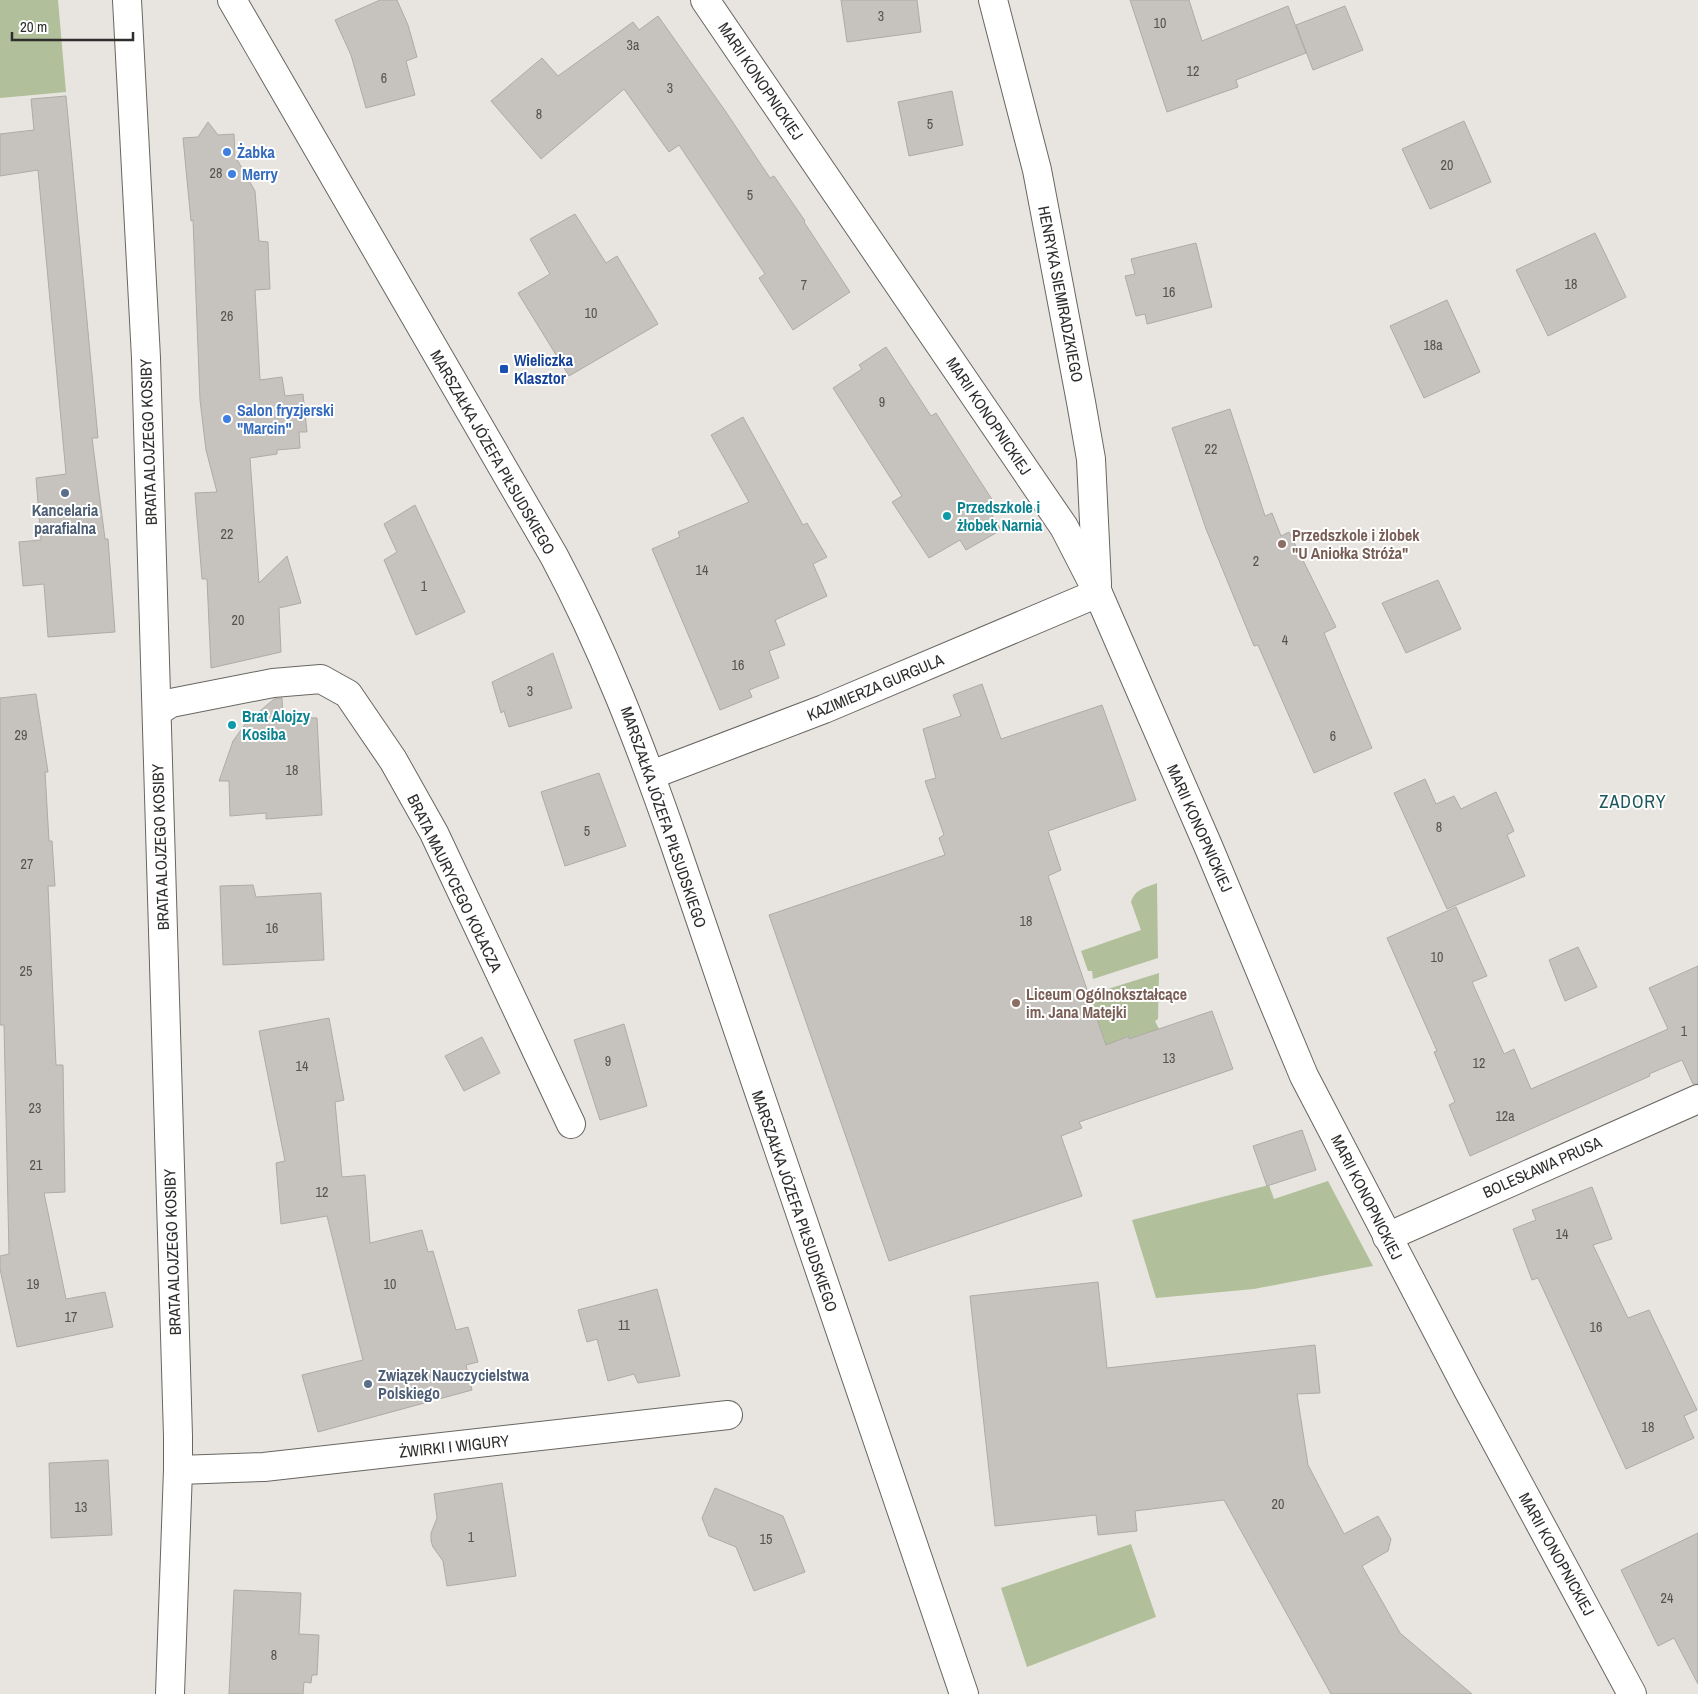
<svg xmlns="http://www.w3.org/2000/svg" width="1698" height="1694" font-family="'Archivo Narrow',sans-serif">
<style>
.green{fill:#b1c09a}
.building{fill:#c6c3be;stroke:#aeaba7}
.lines{fill:none;stroke-linecap:round;stroke-linejoin:round}
.minor-casing{stroke:#686661;stroke-width:30}
.secondary-casing{stroke:#686661;stroke-width:30}
.minor{stroke:#fff;stroke-width:28}
.secondary{stroke:#fff;stroke-width:28}
.shop-dot{fill:#3f7fe0;stroke:#fff;stroke-width:2}
.transit-dot{fill:#1a4fb4;stroke:#fff;stroke-width:2}
.service-dot{fill:#5c6f8a;stroke:#fff;stroke-width:2}
.culture-dot{fill:#0f9aa8;stroke:#fff;stroke-width:2}
.education-dot{fill:#8d6e63;stroke:#fff;stroke-width:2}
.labels{text-anchor:middle;dominant-baseline:central;stroke-width:4;stroke-linejoin:round;paint-order:stroke}
.number-label{font-size:14px;fill:#555350}
.street-label{font-size:16px;fill:#2f2e2c;stroke:#fff}
.shop-label{font-size:16px;font-weight:bold;fill:#366cbe;stroke:#fff;text-anchor:start}
.transit-label{font-size:16px;font-weight:bold;fill:#164399;stroke:#fff;text-anchor:start}
.culture-label{font-size:16px;font-weight:bold;fill:#0d838f;stroke:#fff;text-anchor:start}
.service-label{font-size:16px;font-weight:bold;fill:#4e5e75;stroke:#fff}
.education-label{font-size:16px;font-weight:bold;fill:#785e54;stroke:#fff;text-anchor:start}
.neighbourhood-label{font-size:18px;letter-spacing:1px;fill:#1c575c;stroke:#fff}
</style>
<rect width="100%" height="100%" fill="#e8e5e0"/>
<g class="green">
<polygon points="0,0 58,0 66,92 0,98"/>
<path d="M1157 883 1158 958 1093 979 1092 971H1088L1081 951 1141 930 1131 902C1135 889 1145 888 1157 883Z"/>
<polygon points="1159,973 1158,1019 1155,1021 1159,1029 1129,1039 1128,1036 1123,1038 1124,1041 1106,1047 1090,999 1099,995 1098,992"/>
<polygon points="1328,1181 1373,1266 1254,1289 1156,1298 1132,1220 1269,1185 1274,1199"/>
<polygon points="1131,1544 1156,1617 1027,1667 1001,1588"/>
</g>
<g class="building">
<polygon points="380,0 397,0 408,25 417,57 406,61 415,95 366,108 351,55 335,20"/>
<polygon points="841,0 917,0 921,32 847,42"/>
<polygon points="1130,0 1189,0 1202,41 1288,6 1306,53 1236,80 1238,87 1167,112"/>
<polygon points="1345,6 1363,50 1313,70 1296,25"/>
<polygon points="658,16 726,112 770,178 774,176 805,221 804,222 850,292 793,330 759,278 765,274 679,145 669,152 624,89 541,159 491,101 542,58 558,76 633,22 639,30"/>
<polygon points="952,91 963,145 909,156 898,102"/>
<polygon points="66,96 98,438 92,438 105,539 108,539 115,632 48,637 44,584 23,586 19,542 41,540 36,478 66,474 38,170 0,176 0,134 34,130 31,99"/>
<polygon points="1464,121 1491,182 1430,209 1402,149"/>
<polygon points="208,122 218,135 234,134 235,156 255,191 259,241 268,242 270,289 255,290 260,380 282,377 285,396 303,394 307,432 299,432 300,448 277,450 277,454 250,458 259,583 287,556 301,603 279,608 281,652 211,668 207,579 202,579 195,493 217,492 206,450 200,400 193,220 191,221 183,138 198,137"/>
<polygon points="575,214 606,263 617,256 658,324 569,376 518,293 550,274 530,239"/>
<polygon points="1595,233 1626,297 1548,336 1516,270"/>
<polygon points="1196,243 1212,307 1147,324 1145,314 1136,316 1125,276 1135,274 1131,259"/>
<polygon points="1447,300 1480,372 1424,398 1390,326"/>
<polygon points="886,347 931,416 936,413 993,501 986,505 1001,530 966,550 960,540 929,558 892,502 902,496 833,388 862,369 859,365"/>
<polygon points="1230,409 1265,516 1272,513 1281,536 1289,532 1336,627 1324,633 1372,748 1314,773 1258,645 1254,646 1206,529 1172,428"/>
<polygon points="743,417 803,525 807,523 827,557 813,564 827,596 775,620 785,645 769,651 779,678 749,690 752,697 720,710 652,549 680,537 678,532 749,502 711,435"/>
<polygon points="415,505 465,612 416,635 384,560 397,552 384,524"/>
<polygon points="1438,580 1461,629 1406,653 1382,603"/>
<polygon points="553,653 572,708 509,727 504,711 501,713 492,682"/>
<polygon points="982,684 1001,739 1102,705 1136,800 1048,831 1061,870 1048,876 1106,1045 1129,1036 1129,1039 1212,1011 1233,1069 1079,1122 1082,1128 1061,1136 1082,1196 889,1261 769,915 945,855 939,838 944,835 925,781 936,778 923,729 961,716 953,695"/>
<polygon points="36,694 48,772 45,772 49,841 52,841 55,886 48,886 56,1065 63,1065 65,1192 44,1193 66,1299 105,1292 113,1327 17,1347 0,1269 0,1256 9,1254 4,1025 0,1025 0,698"/>
<polygon points="282,698 283,717 317,718 322,815 266,819 266,813 230,816 229,781 219,781 233,741 246,723 274,699"/>
<polygon points="599,773 626,846 565,866 541,792"/>
<polygon points="1425,779 1436,804 1454,796 1461,809 1496,792 1514,831 1507,835 1525,876 1447,909 1394,793"/>
<polygon points="253,885 256,897 321,893 324,960 223,965 220,886"/>
<polygon points="1456,907 1487,976 1472,982 1504,1054 1514,1049 1531,1089 1668,1029 1649,988 1698,966 1698,1084 1693,1084 1682,1060 1649,1074 1650,1076 1470,1156 1449,1105 1455,1102 1434,1052 1437,1051 1387,938"/>
<polygon points="1578,947 1597,987 1565,1001 1549,960"/>
<polygon points="329,1018 344,1100 335,1102 342,1177 365,1175 370,1243 422,1230 428,1252 433,1251 456,1330 468,1327 478,1362 466,1365 472,1390 318,1432 302,1375 363,1360 327,1216 281,1224 276,1163 285,1161 259,1031"/>
<polygon points="624,1024 647,1106 600,1120 574,1040"/>
<polygon points="482,1037 500,1073 464,1091 445,1056"/>
<polygon points="1302,1130 1316,1170 1267,1186 1253,1146"/>
<polygon points="1592,1187 1612,1239 1593,1245 1628,1318 1649,1310 1697,1410 1684,1416 1694,1438 1626,1469 1538,1278 1532,1280 1513,1229 1536,1220 1532,1210"/>
<polygon points="1098,1282 1107,1368 1315,1345 1320,1393 1297,1394 1308,1465 1344,1534 1378,1516 1391,1539 1388,1551 1362,1566 1400,1633 1472,1694 1331,1694 1224,1500 1135,1511 1137,1531 1098,1535 1096,1515 995,1526 970,1296"/>
<polygon points="657,1289 680,1376 638,1383 634,1374 608,1381 597,1339 587,1342 578,1310"/>
<polygon points="108,1460 112,1535 51,1538 49,1463"/>
<polygon points="502,1483 516,1576 447,1586 443,1561 433,1547 431,1541 431,1533 437,1518 434,1494"/>
<polygon points="715,1488 783,1516 805,1572 754,1591 736,1547 709,1536 702,1518"/>
<polygon points="1698,1533 1698,1684 1674,1638 1658,1646 1621,1570"/>
<polygon points="234,1590 301,1593 299,1634 319,1635 317,1675 312,1675 311,1683 304,1682 303,1694 229,1694"/>
</g>
<g class="lines">
<defs>
<g id="minor">
<polyline points="127,0 146,358 178,1436 178,1470 170,1694"/>
<polyline points="705,0 1064,527 1098,593 1209,848 1304,1076 1468,1390 1632,1694"/>
<polyline points="993,0 1037,170 1081,402 1091,459 1097,584"/>
<polyline points="157,712 171,703 273,683 321,679 348,694 393,760 434,833 571,1124"/>
<polyline points="651,775 824,709 1098,593"/>
<polyline points="1387,1237 1698,1099"/>
<polyline points="178,1470 264,1467 728,1415"/>
</g>
<path id="secondary" d="M232 0 554 556C603 648 640 744 674 842L964 1694"/>
</defs>
<use href="#minor" class="minor-casing"/>
<use href="#secondary" class="secondary-casing"/>
<use href="#minor" class="minor"/>
<use href="#secondary" class="secondary"/>
</g>
<g class="shop-dot">
<circle cx="227" cy="152" r="5"/>
<circle cx="232" cy="174" r="5"/>
<circle cx="227" cy="419" r="5"/>
</g>
<rect class="transit-dot" x="499" y="364" width="10" height="10" rx="2.5"/>
<g class="service-dot">
<circle cx="65" cy="493" r="5"/>
<circle cx="368" cy="1384" r="5"/>
</g>
<g class="culture-dot">
<circle cx="947" cy="516" r="5"/>
<circle cx="232" cy="725" r="5"/>
</g>
<g class="education-dot">
<circle cx="1282" cy="544" r="5"/>
<circle cx="1016" cy="1003" r="5"/>
</g>
<g class="labels">
<g class="number-label">
<text x="881" y="16">3</text>
<text x="1160" y="23">10</text>
<text x="633" y="45">3a</text>
<text x="1193" y="71">12</text>
<text x="384" y="78">6</text>
<text x="670" y="88">3</text>
<text x="539" y="114">8</text>
<text x="930" y="124">5</text>
<text x="1447" y="165">20</text>
<text x="216" y="173">28</text>
<text x="750" y="195">5</text>
<text x="1571" y="284">18</text>
<text x="804" y="285">7</text>
<text x="1169" y="292">16</text>
<text x="591" y="313">10</text>
<text x="227" y="316">26</text>
<text x="1433" y="345">18a</text>
<text x="882" y="402">9</text>
<text x="1211" y="449">22</text>
<text x="227" y="534">22</text>
<text x="1256" y="561">2</text>
<text x="702" y="570">14</text>
<text x="424" y="586">1</text>
<text x="238" y="620">20</text>
<text x="1285" y="640">4</text>
<text x="738" y="665">16</text>
<text x="530" y="691">3</text>
<text x="21" y="735">29</text>
<text x="1333" y="736">6</text>
<text x="292" y="770">18</text>
<text x="1439" y="827">8</text>
<text x="587" y="831">5</text>
<text x="27" y="864">27</text>
<text x="1026" y="921">18</text>
<text x="272" y="928">16</text>
<text x="1437" y="957">10</text>
<text x="26" y="971">25</text>
<text x="1684" y="1031">1</text>
<text x="1169" y="1058">13</text>
<text x="608" y="1061">9</text>
<text x="1479" y="1063">12</text>
<text x="302" y="1066">14</text>
<text x="35" y="1108">23</text>
<text x="1505" y="1116">12a</text>
<text x="36" y="1165">21</text>
<text x="322" y="1192">12</text>
<text x="1562" y="1234">14</text>
<text x="33" y="1284">19</text>
<text x="390" y="1284">10</text>
<text x="71" y="1317">17</text>
<text x="624" y="1325">11</text>
<text x="1596" y="1327">16</text>
<text x="1648" y="1427">18</text>
<text x="1278" y="1504">20</text>
<text x="81" y="1507">13</text>
<text x="471" y="1537">1</text>
<text x="766" y="1539">15</text>
<text x="1667" y="1598">24</text>
<text x="274" y="1655">8</text>
</g>
<g class="street-label">
<text transform="translate(761 81) rotate(56)">MARII KONOPNICKIEJ</text>
<text transform="translate(1061 294) rotate(79)">HENRYKA SIEMIRADZKIEGO</text>
<text transform="translate(989 416) rotate(56)">MARII KONOPNICKIEJ</text>
<text transform="translate(148 442) rotate(-92)">BRATA ALOJZEGO KOSIBY</text>
<text transform="translate(493 452) rotate(60)">MARSZAŁKA JÓZEFA PIŁSUDSKIEGO</text>
<text transform="translate(875 687) rotate(-23)">KAZIMIERZA GURGULA</text>
<text transform="translate(664 817) rotate(71)">MARSZAŁKA JÓZEFA PIŁSUDSKIEGO</text>
<text transform="translate(1200 828) rotate(66)">MARII KONOPNICKIEJ</text>
<text transform="translate(160 847) rotate(-92)">BRATA ALOJZEGO KOSIBY</text>
<text transform="translate(455 883) rotate(64)">BRATA MAURYCEGO KOŁACZA</text>
<text transform="translate(1542 1167) rotate(-24)">BOLESŁAWA PRUSA</text>
<text transform="translate(1367 1197) rotate(63)">MARII KONOPNICKIEJ</text>
<text transform="translate(795 1201) rotate(71)">MARSZAŁKA JÓZEFA PIŁSUDSKIEGO</text>
<text transform="translate(172 1252) rotate(-92)">BRATA ALOJZEGO KOSIBY</text>
<text transform="translate(454 1446) rotate(-6)">ŻWIRKI I WIGURY</text>
<text transform="translate(1557 1554) rotate(61)">MARII KONOPNICKIEJ</text>
</g>
<g class="shop-label">
<text x="237" y="152">Żabka</text>
<text x="242" y="174">Merry</text>
<text x="237" y="410">Salon fryzjerski<tspan x="237" dy="18">"Marcin"</tspan></text>
</g>
<g class="transit-label">
<text x="514" y="360">Wieliczka<tspan x="514" dy="18">Klasztor</tspan></text>
</g>
<g class="culture-label">
<text x="957" y="507">Przedszkole i<tspan x="957" dy="18">żłobek Narnia</tspan></text>
<text x="242" y="716">Brat Alojzy<tspan x="242" dy="18">Kosiba</tspan></text>
</g>
<g class="service-label">
<text x="65" y="510">Kancelaria<tspan x="65" dy="18">parafialna</tspan></text>
<text x="378" y="1375" text-anchor="start">Związek Nauczycielstwa<tspan x="378" dy="18">Polskiego</tspan></text>
</g>
<g class="education-label">
<text x="1292" y="535">Przedszkole i żlobek<tspan x="1292" dy="18">"U Aniołka Stróża"</tspan></text>
<text x="1026" y="994">Liceum Ogólnokształcące<tspan x="1026" dy="18">im. Jana Matejki</tspan></text>
</g>
<g class="neighbourhood-label">
<text x="1633" y="801">ZADORY</text>
</g>
</g>
<path d="M12 32v8h121v-8" fill="none" stroke="#2f2e2c" stroke-width="2.5"/>
<text x="20" y="32" font-size="15" fill="#2f2e2c" stroke="#ffffff" stroke-width="4" paint-order="stroke">20 m</text>
</svg>
